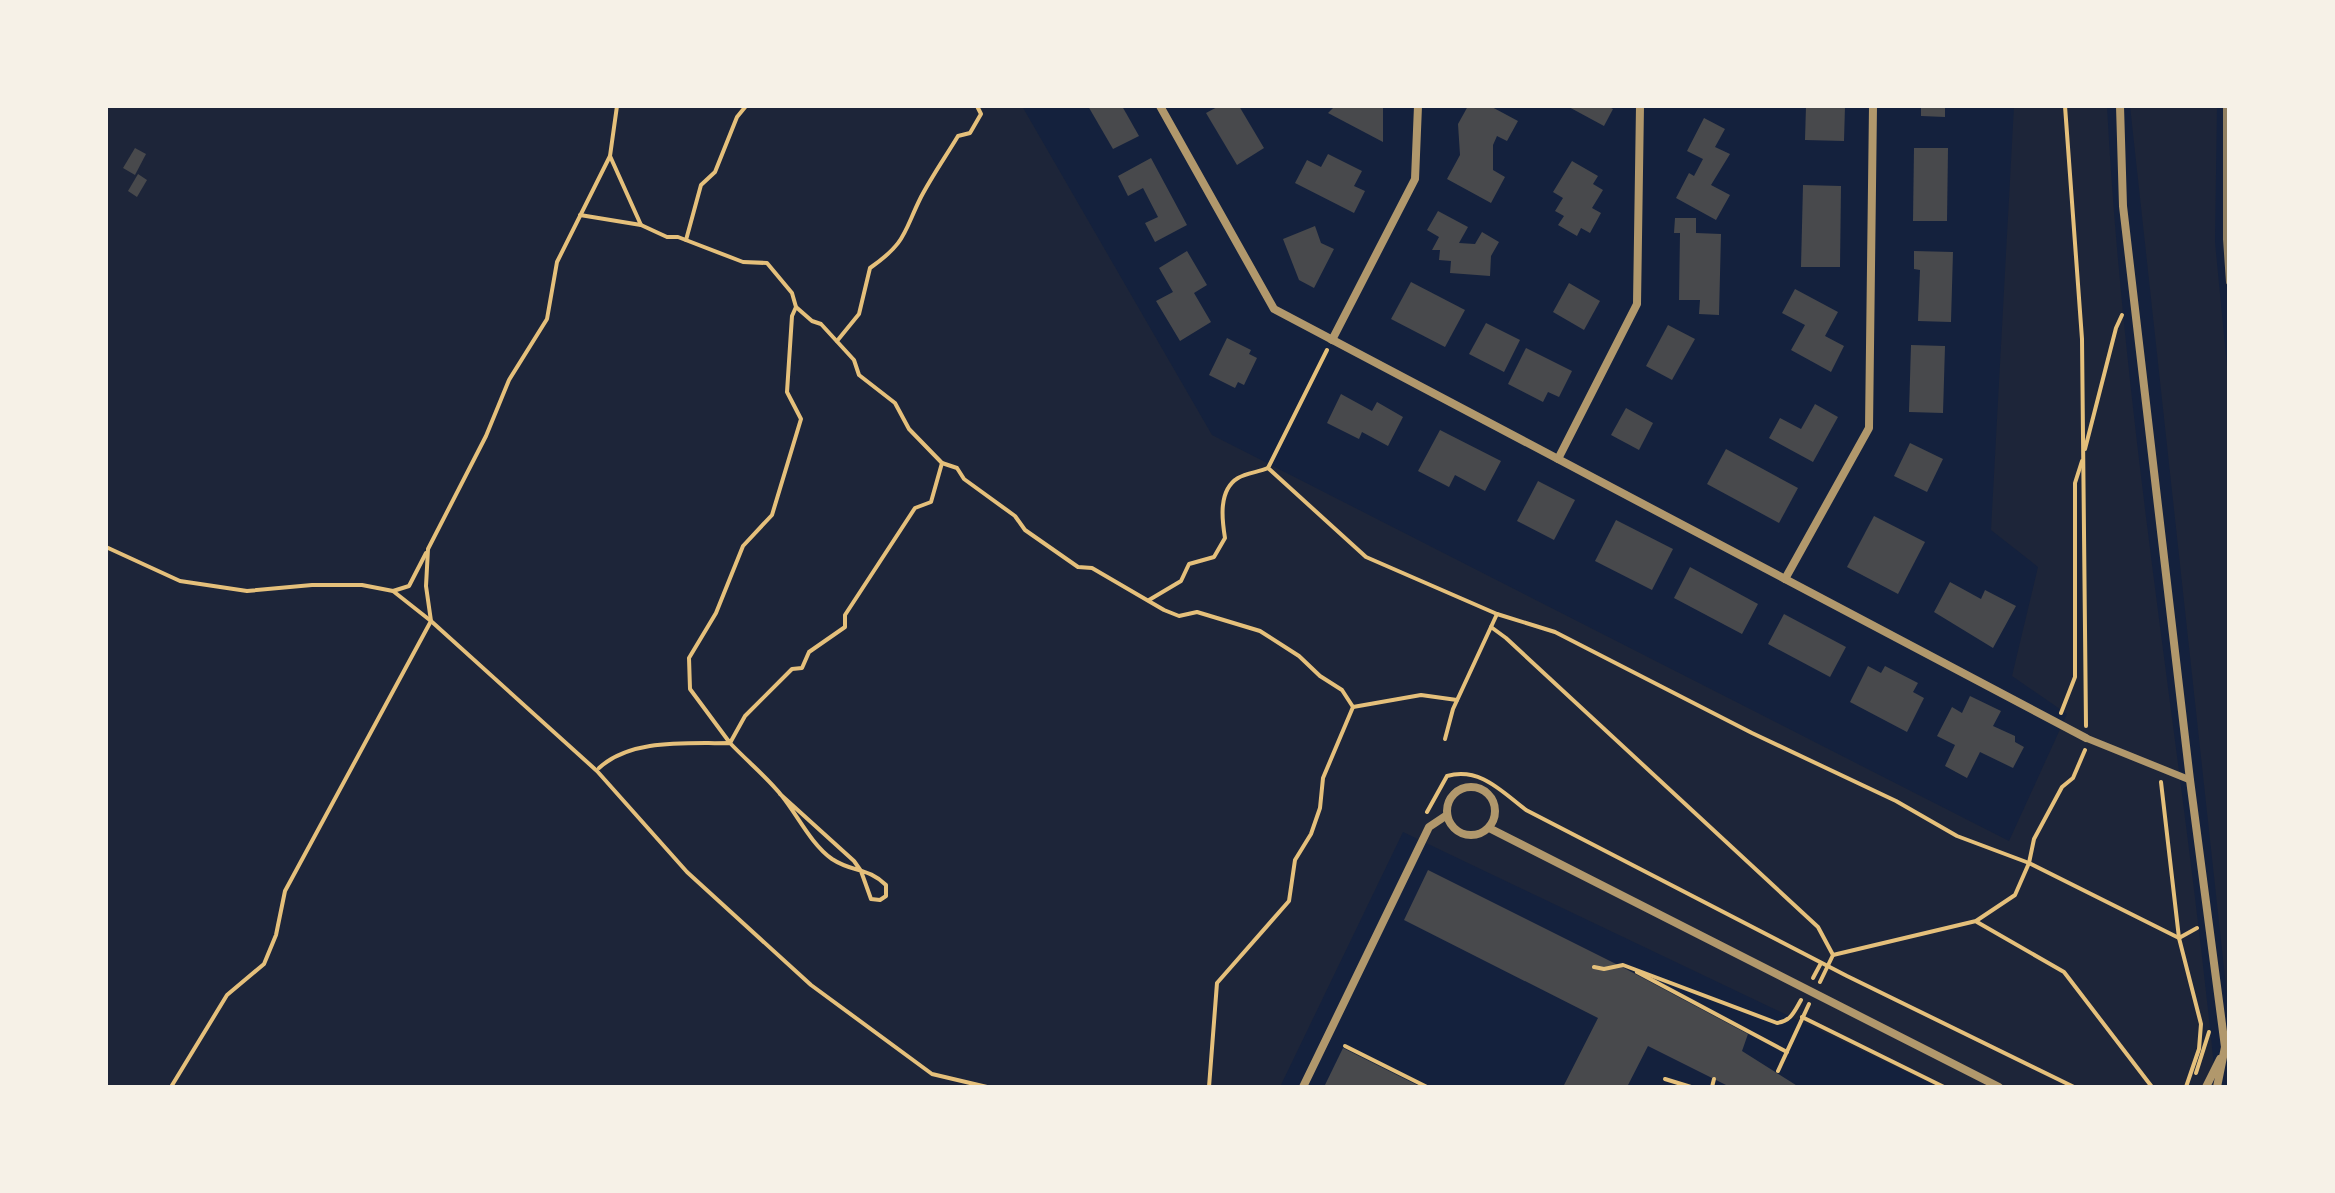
<svg xmlns="http://www.w3.org/2000/svg" width="2335" height="1193" font-family="'Open Sans',sans-serif">
<style>
.green{fill:#1d2539}
.building{fill:#48494c}
.lines{fill:none;stroke-linecap:round;stroke-linejoin:round}
.path{stroke:#e5c07b;stroke-width:4}
.pedestrian{stroke:#b1986c;stroke-width:7}
.minor{stroke:#b1986c;stroke-width:8}
.rail{stroke:#918062;stroke-width:6}
</style>
<rect width="100%" height="100%" fill="#14213d"/>
<g class="green">
<path d="M106 106H1022L1212 435 2009 841 2067 714 2012 676 2038 567 1991 530 2014 106H2107C2124 428 2182 746 2214 1067L2208 1087H1938L1403 832 1280 1087H106Z"/>
<polygon points="2130,106 2217,106 2215,242 2229,387 2229,1014"/>
</g>
<g class="building">
<polygon points="1088,106 1122,106 1139,136 1113,149"/>
<polygon points="1219,106 1239,106 1264,148 1237,165 1206,113"/>
<polygon points="1335,106 1383,106 1383,142 1328,113"/>
<polygon points="1468,106 1490,106 1518,121 1507,141 1497,136 1493,145 1493,170 1505,177 1491,203 1447,179 1460,155 1458,124"/>
<polygon points="1567,106 1607,106 1613,109 1604,126"/>
<polygon points="1806,106 1845,106 1844,141 1805,140"/>
<polygon points="1921,106 1945,106 1945,117 1921,116"/>
<polygon points="1704,118 1725,129 1715,147 1730,154 1711,185 1730,195 1716,220 1676,198 1689,173 1694,176 1703,159 1687,151"/>
<polygon points="135,148 146,154 135,175 123,168"/>
<polygon points="1914,148 1948,148 1947,221 1913,221"/>
<polygon points="1328,154 1362,171 1354,186 1365,191 1354,213 1295,183 1307,160 1321,167"/>
<polygon points="1151,158 1187,225 1155,242 1145,223 1158,217 1143,188 1128,196 1118,176"/>
<polygon points="1572,161 1598,176 1593,184 1603,190 1592,208 1601,213 1590,233 1581,228 1577,236 1558,225 1564,216 1555,211 1563,198 1553,192"/>
<polygon points="138,174 147,180 137,197 128,191"/>
<polygon points="1803,185 1841,186 1840,267 1801,267"/>
<polygon points="1438,211 1468,227 1459,243 1475,244 1482,232 1499,242 1491,256 1490,276 1450,273 1451,261 1439,260 1440,250 1432,250 1439,237 1427,230"/>
<polygon points="1675,218 1696,218 1696,233 1721,234 1719,315 1699,314 1700,300 1679,300 1680,233 1674,233"/>
<polygon points="1315,226 1321,243 1334,249 1314,288 1299,280 1283,239"/>
<polygon points="1187,251 1207,285 1194,293 1211,322 1180,341 1156,301 1173,292 1159,268"/>
<polygon points="1914,251 1953,252 1951,322 1918,321 1920,270 1914,269"/>
<polygon points="1411,282 1465,310 1445,347 1391,319"/>
<polygon points="1569,283 1600,301 1584,330 1553,312"/>
<polygon points="1795,289 1838,312 1825,336 1844,346 1831,372 1791,350 1805,325 1782,313"/>
<polygon points="1486,323 1520,340 1504,372 1469,354"/>
<polygon points="1668,325 1695,339 1672,380 1646,366"/>
<polygon points="1227,338 1251,350 1249,354 1257,358 1244,385 1238,382 1235,388 1209,375"/>
<polygon points="1911,345 1945,346 1943,413 1909,412"/>
<polygon points="1526,348 1572,371 1559,397 1548,392 1543,402 1508,384"/>
<polygon points="1341,394 1372,411 1377,402 1403,417 1388,446 1362,432 1359,439 1327,423"/>
<polygon points="1815,404 1838,417 1813,462 1769,438 1780,418 1801,429"/>
<polygon points="1626,408 1653,423 1639,450 1611,435"/>
<polygon points="1440,430 1501,461 1485,491 1455,475 1449,487 1418,471"/>
<polygon points="1910,443 1943,459 1927,492 1894,476"/>
<polygon points="1726,449 1798,488 1779,523 1707,484"/>
<polygon points="1538,481 1575,500 1554,540 1517,521"/>
<polygon points="1874,516 1925,542 1898,594 1847,567"/>
<polygon points="1616,520 1673,549 1652,590 1595,561"/>
<polygon points="1690,567 1758,604 1742,634 1674,598"/>
<polygon points="1950,582 1981,599 1985,590 2016,606 1993,648 1934,612"/>
<polygon points="1784,614 1846,647 1830,677 1768,644"/>
<polygon points="1868,666 1881,673 1885,666 1918,683 1913,692 1924,698 1907,732 1850,702"/>
<polygon points="1970,696 2001,711 1993,726 2015,736 2015,742 2024,747 2013,768 1980,752 1967,778 1945,766 1955,745 1937,736 1952,707 1962,713"/>
<polygon points="1428,870 1626,969 1748,1034 1742,1051 1799,1087 1730,1087 1648,1046 1627,1087 1563,1087 1598,1018 1404,920"/>
<polygon points="1343,1048 1421,1087 1324,1087"/>
</g>
<g class="lines">
<g class="path">
<polyline points="2065,106 2082,339 2086,726"/>
<polyline points="610,156 641,225"/>
<polyline points="580,215 641,225 667,237 678,237 743,262 767,263 792,293 796,307 812,321 821,324 854,360 859,375 895,403 909,429 942,463 957,468 964,479 1015,516 1025,530 1078,567 1092,568 1164,610 1179,616 1197,612 1260,631 1299,656 1320,676 1342,690 1353,707 1323,778 1320,808 1311,834 1295,860 1289,901 1217,983 1209,1087"/>
<polyline points="686,240 701,185 715,172 737,117 746,106"/>
<polyline points="796,307 792,316 787,392 801,419 772,515 743,546 716,613 689,658 690,689 730,743 745,716 792,669 802,668 809,652 845,627 845,615 915,508 931,502 942,463"/>
<path d="M837 341 859 314 870 268C907 242 903 233 921 197 932 176 946 156 958 136L970 133 981 114 977 106"/>
<polyline points="1327,350 1268,468 1366,557 1497,614 1555,632 1752,733 1896,801 1957,836 2029,863 2179,938 2197,928"/>
<polyline points="2085,449 2116,328 2122,315"/>
<polyline points="106,547 180,581 247,591 312,585 362,585 393,591 431,621 597,771 687,872 811,985 932,1074 987,1087"/>
<polyline points="393,591 409,586 426,553"/>
<path d="M1149 600 1181 581 1189 564 1214 557 1225 538C1222 520 1218 490 1238 478 1246 473 1259 472 1268 468"/>
<polyline points="1491,627 1506,638 1818,927 1833,955"/>
<polyline points="1353,707 1421,695 1457,700"/>
<polyline points="2061,713 2075,677 2075,483 2082,461"/>
<polyline points="1445,739 1453,709 1497,614"/>
<path d="M599 768C632 738 688 744 730 743 747 761 767 777 782 796 798 816 811 844 832 859 853 873 868 867 886 885V896L880 900 871 899 861 871 854 861 780 794"/>
<polyline points="2161,782 2179,938 2201,1024 2199,1049 2186,1087"/>
<path d="M1427 812 1447 776C1480 767 1501 791 1526 810L1847 976 2074 1087"/>
<polyline points="1977,922 2064,972 2152,1087"/>
<path d="M1594 967 1604 969 1623 965 1777 1023C1791 1021 1794 1012 1801 1000"/>
<polyline points="1637,972 1787,1052"/>
<polyline points="1813,978 1821,963"/>
<polyline points="1820,982 1833,955 1976,921 2015,895 2029,863 2034,839 2062,787 2073,778 2085,750"/>
<polyline points="1802,1017 1944,1087"/>
<polyline points="1345,1046 1427,1087"/>
<polyline points="1778,1071 1809,1004"/>
<polyline points="2196,1073 2209,1032"/>
<polyline points="1665,1079 1691,1087"/>
<polyline points="171,1087 227,995 264,964 276,935 285,891 431,621 426,586 428,549 486,436 509,380 547,319 557,262 610,156 617,106"/>
<polyline points="1712,1087 1714,1079"/>
</g>
<polyline class="pedestrian" points="2086,738 2190,780"/>
<g class="minor">
<polyline points="1160,106 1274,309 2086,738"/>
<polyline points="2120,106 2123,206 2190,780 2225,1047 2217,1087"/>
<polyline points="1332,340 1415,179 1418,106"/>
<polyline points="1558,459 1637,304 1640,106"/>
<polyline points="1785,579 1869,428 1873,106"/>
<circle cx="1471" cy="811" r="24"/>
<polyline points="1489,828 1999,1087"/>
<polyline points="1303,1087 1429,827 1447,815"/>
<polyline points="2206,1087 2220,1059"/>
</g>
<polyline class="rail" points="2226,106 2226,239 2229,282"/>
</g>
<rect width="2335" height="1193" fill="none" stroke="#f6f1e7" stroke-width="216"/>
</svg>
